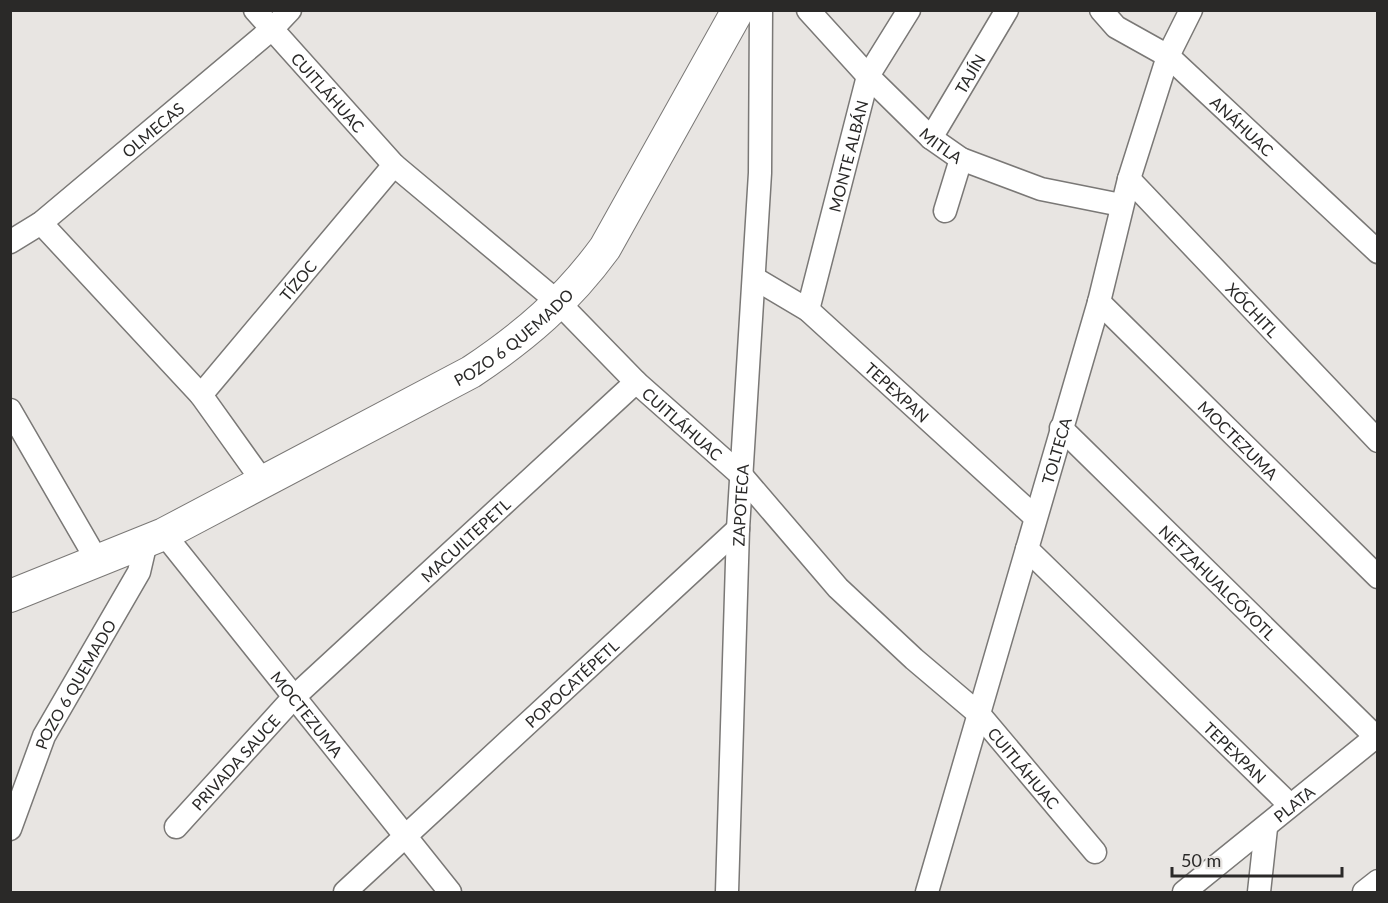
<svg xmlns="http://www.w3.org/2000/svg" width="1388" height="903" font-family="Lato,sans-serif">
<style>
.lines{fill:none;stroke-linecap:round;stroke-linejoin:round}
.street-casing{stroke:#7a7876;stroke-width:25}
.secondary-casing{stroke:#7a7876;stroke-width:34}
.street{stroke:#fff;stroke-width:22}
.secondary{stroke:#fff;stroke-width:32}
.labels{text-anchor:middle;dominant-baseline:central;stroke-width:4.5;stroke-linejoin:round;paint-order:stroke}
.street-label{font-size:16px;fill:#2a2928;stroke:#e8e5e2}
</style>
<rect width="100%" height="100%" fill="#e8e5e2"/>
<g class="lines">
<defs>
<g id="street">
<path id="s1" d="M255 10 394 165 559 303 636 382 741 475 838 588 914 659 979 714 1095 852"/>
<path id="s2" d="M808 10 868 76 931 138 961 159 1041 189 1121 205"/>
<path id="s3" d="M1101 10 1116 27 1168 56 1378 252"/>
<path id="s4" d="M931 138 1007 10"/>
<path id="s5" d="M1129 179 1378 441"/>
<polyline points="945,211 961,159"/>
<polyline points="41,223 201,395 264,483"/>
<path id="s6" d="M10 242 41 223 273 28 290 10"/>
<path id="s7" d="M754 278 808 310 1035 517"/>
<path id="s8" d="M1099 302 1378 577"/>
<path id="s9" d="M808 310 868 76 909 10"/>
<path id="s10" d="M201 395 394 165"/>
<polyline points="10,410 98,562"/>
<path id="s11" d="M1061 428 1378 739"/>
<path id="s12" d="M164 534 450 892"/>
<path id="s13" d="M1027 549 1290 805"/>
<path id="s14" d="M176 827 294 697 636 382"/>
<path id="s15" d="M10 829 44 736 139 572 146 542"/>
<path id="s16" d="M345 892 738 529"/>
<path id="s17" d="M727 892 738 529 760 173 761 10"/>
<path id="s18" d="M927 892 1099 302 1129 179 1168 56 1191 10"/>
<path id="s19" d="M1184 892 1378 735"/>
<polyline points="1259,892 1266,828"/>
<polyline points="1364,892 1378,881"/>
</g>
<g id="secondary">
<path id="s20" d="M10 596 164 534 471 372C525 336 567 300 605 248L738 10"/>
</g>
</defs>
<use href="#street" class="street-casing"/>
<use href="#secondary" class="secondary-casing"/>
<use href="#street" class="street"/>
<use href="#secondary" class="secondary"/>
</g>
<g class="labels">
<g class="street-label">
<text stroke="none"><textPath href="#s4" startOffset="75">TAJÍN</textPath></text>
<text stroke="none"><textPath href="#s1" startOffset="110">CUITLÁHUAC</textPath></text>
<text stroke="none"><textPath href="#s3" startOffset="184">ANÁHUAC</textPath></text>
<text stroke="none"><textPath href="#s6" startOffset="182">OLMECAS</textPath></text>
<text stroke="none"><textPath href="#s2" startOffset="190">MITLA</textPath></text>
<text stroke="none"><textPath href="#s9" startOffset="159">MONTE ALBÁN</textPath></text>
<text stroke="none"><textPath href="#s10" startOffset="150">TÍZOC</textPath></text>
<text stroke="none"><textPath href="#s5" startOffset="180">XÓCHITL</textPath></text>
<text stroke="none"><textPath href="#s20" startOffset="568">POZO 6 QUEMADO</textPath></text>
<text stroke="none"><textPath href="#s7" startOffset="184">TEPEXPAN</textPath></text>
<text stroke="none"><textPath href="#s1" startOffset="596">CUITLÁHUAC</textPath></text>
<text stroke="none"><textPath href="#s8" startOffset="196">MOCTEZUMA</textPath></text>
<text stroke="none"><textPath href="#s18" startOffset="460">TOLTECA</textPath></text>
<text stroke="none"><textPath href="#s17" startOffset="387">ZAPOTECA</textPath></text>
<text stroke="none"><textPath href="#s14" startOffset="408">MACUILTEPETL</textPath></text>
<text stroke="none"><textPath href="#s11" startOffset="220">NETZAHUALCÓYOTL</textPath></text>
<text stroke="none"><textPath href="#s16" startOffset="308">POPOCATÉPETL</textPath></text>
<text stroke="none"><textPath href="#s15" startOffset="159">POZO 6 QUEMADO</textPath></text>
<text stroke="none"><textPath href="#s12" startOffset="230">MOCTEZUMA</textPath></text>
<text stroke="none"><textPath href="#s13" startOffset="291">TEPEXPAN</textPath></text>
<text stroke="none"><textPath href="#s14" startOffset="88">PRIVADA SAUCE</textPath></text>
<text stroke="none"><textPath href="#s1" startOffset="1082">CUITLÁHUAC</textPath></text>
<text stroke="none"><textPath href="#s19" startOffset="141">PLATA</textPath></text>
</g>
</g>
<rect width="1388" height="903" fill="none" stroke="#2a2928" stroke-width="24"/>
<path d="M1172 867v9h170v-9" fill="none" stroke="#2a2928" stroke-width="3"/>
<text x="1181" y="867" font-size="18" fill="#2a2928" stroke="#e8e5e2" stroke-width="4.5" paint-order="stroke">50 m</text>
</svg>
